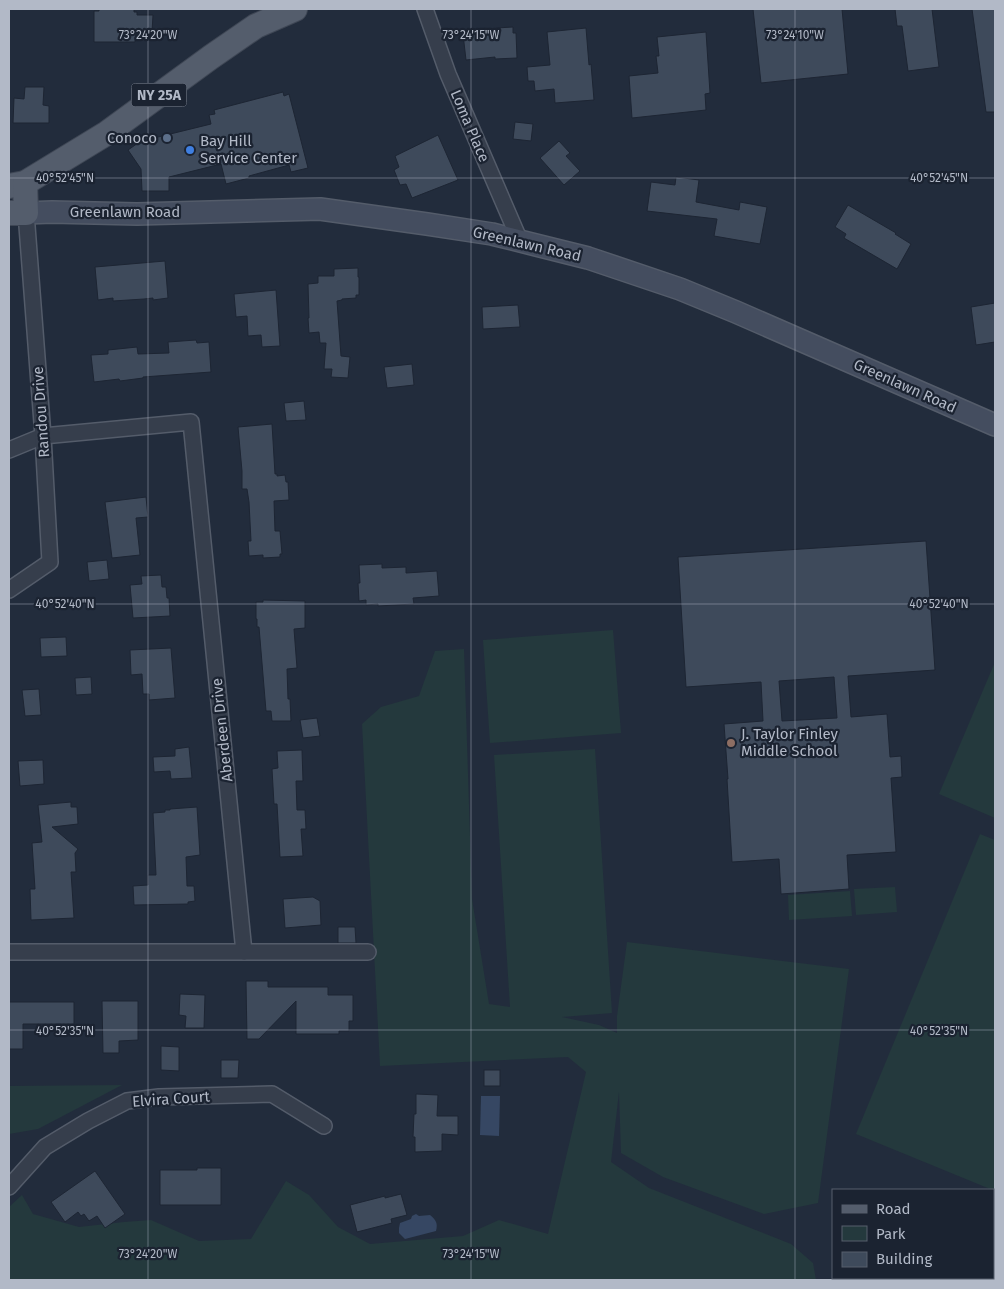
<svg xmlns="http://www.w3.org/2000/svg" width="1004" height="1289" font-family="'Fira Sans',sans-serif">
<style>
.green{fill:#24393d}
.water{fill:#364763}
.building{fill:#3e4a5b;stroke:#1d2533;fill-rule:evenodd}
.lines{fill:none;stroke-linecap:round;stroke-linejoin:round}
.street-casing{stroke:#545c6a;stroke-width:18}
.secondary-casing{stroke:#545c6a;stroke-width:24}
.primary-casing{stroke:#3f4755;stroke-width:26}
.street{stroke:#363e4c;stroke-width:15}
.secondary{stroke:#444d5f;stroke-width:21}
.primary{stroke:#545d6c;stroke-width:24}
.ticks{fill:none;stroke:#b2b9c7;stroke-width:1;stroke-opacity:0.45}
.service-dot{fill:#5c6f8a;stroke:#1b2331;stroke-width:2}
.shop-dot{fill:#3f7fe0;stroke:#1b2331;stroke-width:2}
.education-dot{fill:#8d6e63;stroke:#1b2331;stroke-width:2}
.labels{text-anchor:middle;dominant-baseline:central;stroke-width:4.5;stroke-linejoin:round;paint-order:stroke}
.shield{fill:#1b2331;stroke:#858c9a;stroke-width:1}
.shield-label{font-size:14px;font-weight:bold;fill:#b2b9c7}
.street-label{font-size:15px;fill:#b2b9c7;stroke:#1b2331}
.poi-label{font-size:15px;fill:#b2b9c7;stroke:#1b2331;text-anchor:start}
.ticks-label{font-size:12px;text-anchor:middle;fill:#b2b9c7;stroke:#1b2331;stroke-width:4.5;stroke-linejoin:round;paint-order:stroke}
</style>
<rect width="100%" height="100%" fill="#222c3c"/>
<g class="green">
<polygon points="613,630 621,733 490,743 483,640"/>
<polygon points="464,649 472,899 489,1004 510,1007 494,755 595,749 612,1013 562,1017 599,1025 617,1033 617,1016 627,942 849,969 818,1203 764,1214 663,1177 621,1153 619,1092 611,1162 649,1188 791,1244 813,1263 816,1280 9,1280 9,1207 22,1195 33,1214 79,1227 124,1222 151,1220 199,1241 251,1239 286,1181 309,1195 338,1227 370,1244 463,1236 499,1220 548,1234 586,1072 568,1057 380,1066 362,724 381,707 419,696 435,651"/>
<polygon points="995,662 995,818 939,794"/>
<polygon points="980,834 995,840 995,1191 856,1134"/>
<polygon points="895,887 897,912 856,915 854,889"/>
<polygon points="850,891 852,916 789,920 788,895"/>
<polygon points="122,1085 38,1129 9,1134 9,1086"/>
</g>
<g class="water">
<polygon points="481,1096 500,1096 499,1136 480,1135"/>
<path d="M416 1214 419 1216 430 1215C436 1220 438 1223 436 1231L405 1239 399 1233V1228L400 1223 411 1219 412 1216Z"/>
</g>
<g class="building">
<polygon points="99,9 134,9 134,12 137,12 137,15 153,15 152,32 136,32 135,42 94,42 94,11 99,11"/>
<polygon points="753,9 842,9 848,74 761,83"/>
<polygon points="895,9 932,9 939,67 908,71 902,26 897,26"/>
<polygon points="972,9 995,9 995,112 986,112"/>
<polygon points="513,27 513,33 516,33 517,58 495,59 495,57 466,60 463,34 496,31 496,28"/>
<polygon points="586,28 589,65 591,64 594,100 555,103 554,89 535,91 534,81 528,81 527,67 550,65 547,32"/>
<polygon points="706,32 710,93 705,94 706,110 632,118 629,76 658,73 656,56 659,56 657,37"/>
<polygon points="25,87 44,87 43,105 49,106 49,123 13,123 14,98 24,99"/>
<polygon points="283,92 284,96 289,94 308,168 291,172 289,165 249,176 249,178 226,184 221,164 169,177 169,191 142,191 141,169 128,150 151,134 154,138 211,124 209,115 215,114 214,110"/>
<polygon points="515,122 533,124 531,141 513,139"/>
<polygon points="438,135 458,180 412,198 406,184 400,185 394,170 399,167 395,156"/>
<polygon points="559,141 570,153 566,156 580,171 564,185 540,158"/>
<polygon points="676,177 699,180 696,202 739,210 740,202 767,207 760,244 714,236 717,219 647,211 651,182 675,185"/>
<polygon points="848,205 896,233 895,234 911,244 897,269 844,238 846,234 835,227"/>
<polygon points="165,261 168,298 153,300 153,298 144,299 113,301 113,298 98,300 95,267"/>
<polygon points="358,268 358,277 359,277 359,295 356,295 356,298 342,299 342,300 337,301 341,356 350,357 348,378 331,377 332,369 324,369 326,343 320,343 319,332 309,333 308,318 309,318 308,284 318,283 318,276 334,276 334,269"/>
<polygon points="276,290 280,346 262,347 261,335 248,336 247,316 236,317 234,294"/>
<polygon points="995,303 995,342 976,345 971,307"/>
<polygon points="518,305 520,327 483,329 482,307"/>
<polygon points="196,340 197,343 209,342 211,372 143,377 143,378 120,381 119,379 94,382 91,355 108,354 108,350 137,347 138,354 169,353 168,342"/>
<polygon points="412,364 414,385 387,388 384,367"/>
<polygon points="304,401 306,420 286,421 284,403"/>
<polygon points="272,424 275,474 277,474 277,476 285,475 286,482 288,482 289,500 274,501 275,531 280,531 282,554 280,554 280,557 263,558 263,555 249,556 248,541 251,541 249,502 247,489 242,489 242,471 238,427"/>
<polygon points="146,497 148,517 136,518 140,555 112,558 105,502"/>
<path d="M926 541 935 670 848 676 851 717 887 714 890 757 901 756 902 777 891 778 896 852 847 855 849 889 781 894 779 859 732 862 727 779H728L724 724 763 721 761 682 686 687 678 557ZM834 677 837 718 782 721 779 681Z"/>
<polygon points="107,560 109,579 89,581 87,562"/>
<polygon points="382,564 382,568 406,567 406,573 437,571 439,596 413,598 414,604 378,606 378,604 366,605 366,600 359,601 358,583 360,583 359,565"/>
<polygon points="161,575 162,587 166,587 167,598 169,598 170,616 133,618 130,585 142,584 141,576"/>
<polygon points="263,600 305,601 305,628 294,629 297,668 287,669 288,699 290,699 291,721 272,721 271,711 266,711 259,627 257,627 257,619 256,619 256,602 263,602"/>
<polygon points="66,637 67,656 41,657 40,638"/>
<polygon points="171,648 175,698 149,700 149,694 143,694 142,674 131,675 130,650"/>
<polygon points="91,677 92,694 76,695 75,678"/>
<polygon points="39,689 41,715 25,716 22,690"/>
<polygon points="317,718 320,736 303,738 300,720"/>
<polygon points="189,747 192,778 171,779 170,771 154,772 153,757 175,756 175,749"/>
<polygon points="302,750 303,781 296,781 297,810 305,810 306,829 301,829 303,856 280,857 277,804 274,804 272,769 278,768 277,751"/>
<polygon points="43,760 44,784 20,786 18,761"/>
<polygon points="71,802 71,807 77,807 78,824 52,827 78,849 75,853 76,872 71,872 74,918 31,920 30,889 35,889 32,843 42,842 38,805"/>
<polygon points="197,807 200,855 186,857 187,886 194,886 195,901 188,902 188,904 134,905 133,886 148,885 148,875 156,875 153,813 165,812 165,810 170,810 170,809"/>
<polygon points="313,897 320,901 321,925 285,928 283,899"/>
<polygon points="338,927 355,927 356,943 338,943"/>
<polygon points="246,981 268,981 268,987 328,987 328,995 353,995 353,1021 349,1021 349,1031 339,1031 339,1034 296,1034 296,1001 259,1039 247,1039"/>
<polygon points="180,994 205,995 204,1028 185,1028 186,1016 179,1015"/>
<polygon points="102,1001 138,1001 138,1040 119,1041 119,1053 103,1053"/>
<polygon points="9,1002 74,1002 74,1024 23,1024 23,1049 9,1049"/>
<polygon points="161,1046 179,1047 179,1071 161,1070"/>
<polygon points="221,1060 239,1060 238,1078 221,1078"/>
<rect x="484" y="1070" width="16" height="16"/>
<polygon points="416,1094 438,1095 437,1116 458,1116 458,1135 442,1134 442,1151 415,1152 415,1137 413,1137 414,1114 416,1114"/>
<polygon points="197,1168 221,1168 221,1205 160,1205 160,1170 197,1170"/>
<polygon points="95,1171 125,1214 105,1228 97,1216 89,1221 84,1214 81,1216 78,1212 65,1222 51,1202"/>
<polygon points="401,1194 407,1215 391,1219 392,1223 357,1232 350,1205 385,1196 385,1198"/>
</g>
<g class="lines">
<defs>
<g id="street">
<polyline points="425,9 448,74 520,241"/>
<polyline points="9,450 43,436 191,422 244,952"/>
<polyline points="9,590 50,562 43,436 26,213"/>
<polyline points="9,952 368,952"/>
<polyline points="9,1187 45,1147 88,1121 127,1101 159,1097 272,1094 324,1126"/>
</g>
<polyline id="secondary" points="26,213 52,212 137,214 320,209 427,224 492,234 588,258 680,289 736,312 995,425"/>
<g id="primary">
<polyline points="9,186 25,183 107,133 211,57 256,26 295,9"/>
<polyline points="9,213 26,213 25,183"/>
</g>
</defs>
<use href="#street" class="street-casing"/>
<use href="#secondary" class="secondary-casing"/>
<use href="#primary" class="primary-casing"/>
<use href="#street" class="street"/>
<use href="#secondary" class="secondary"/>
<use href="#primary" class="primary"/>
</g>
<path class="ticks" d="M148 9V1280M471 9V1280M795 9V1280M9 178H995M9 604H995M9 1030H995"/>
<circle class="service-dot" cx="167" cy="138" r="5"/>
<circle class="shop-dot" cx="190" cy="150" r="5"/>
<circle class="education-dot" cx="731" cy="743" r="5"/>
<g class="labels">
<rect class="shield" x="131.5" y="83.5" width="55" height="23" rx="4"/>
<g class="shield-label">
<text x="159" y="95">NY 25A</text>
</g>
<g class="street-label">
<text transform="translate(470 126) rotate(67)">Loma Place</text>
<text x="125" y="212">Greenlawn Road</text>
<text transform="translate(527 244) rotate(13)">Greenlawn Road</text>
<text transform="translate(905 386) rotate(24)">Greenlawn Road</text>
<text transform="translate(41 412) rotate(-94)">Randou Drive</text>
<text transform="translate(222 730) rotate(-96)">Aberdeen Drive</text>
<text transform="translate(171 1099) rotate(-4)">Elvira Court</text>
</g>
<g class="poi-label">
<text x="157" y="138" text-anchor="end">Conoco</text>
<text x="200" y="141">Bay Hill<tspan x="200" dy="17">Service Center</tspan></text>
<text x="741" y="734">J. Taylor Finley<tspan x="741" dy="17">Middle School</tspan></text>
</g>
</g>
<g class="ticks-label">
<text x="148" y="39">73°24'20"W</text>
<text x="471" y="39">73°24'15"W</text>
<text x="795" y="39">73°24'10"W</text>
<text x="65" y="182">40°52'45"N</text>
<text x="939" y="182">40°52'45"N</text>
<text x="65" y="608">40°52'40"N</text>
<text x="939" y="608">40°52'40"N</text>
<text x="65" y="1035">40°52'35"N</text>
<text x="939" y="1035">40°52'35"N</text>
<text x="148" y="1258">73°24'20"W</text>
<text x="471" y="1258">73°24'15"W</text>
</g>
<rect width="1004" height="1289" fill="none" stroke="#b2b9c7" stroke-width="20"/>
<rect x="832" y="1189" width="162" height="90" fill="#1b2331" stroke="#575f6d"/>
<rect x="842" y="1205" width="25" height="8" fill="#545d6c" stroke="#575f6d"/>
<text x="876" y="1214" font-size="15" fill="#b2b9c7">Road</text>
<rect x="842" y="1226" width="25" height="15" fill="#24393d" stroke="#575f6d"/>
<text x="876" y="1239" font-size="15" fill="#b2b9c7">Park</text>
<rect x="842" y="1252" width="25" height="15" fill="#3e4a5b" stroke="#575f6d"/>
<text x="876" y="1264" font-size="15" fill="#b2b9c7">Building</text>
</svg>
